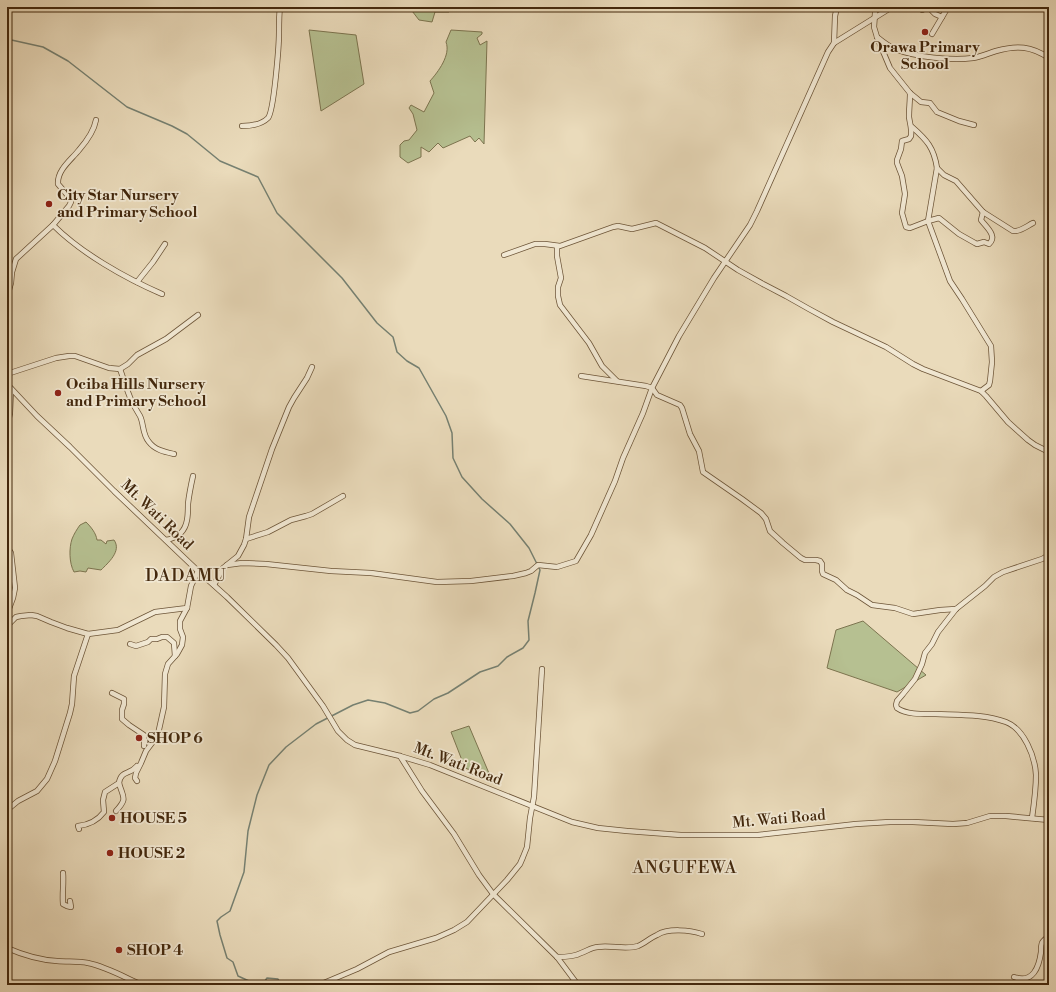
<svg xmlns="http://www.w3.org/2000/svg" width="1056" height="992" font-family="'Libre Bodoni',serif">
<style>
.green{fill:#b6c091;stroke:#7c744f}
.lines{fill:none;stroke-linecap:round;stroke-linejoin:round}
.stream{stroke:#768071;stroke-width:1.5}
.street-casing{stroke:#6d5538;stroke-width:6}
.street{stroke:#f1e8d3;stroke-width:4.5}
.poi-dot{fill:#8f2418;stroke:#f1e8d3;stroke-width:1.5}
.labels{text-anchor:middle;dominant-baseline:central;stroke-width:3.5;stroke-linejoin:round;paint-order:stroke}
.poi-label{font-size:15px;font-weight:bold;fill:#43280d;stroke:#f1e8d3;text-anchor:start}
.street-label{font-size:15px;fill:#43280d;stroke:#f1e8d3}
.quarter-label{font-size:17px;letter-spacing:1px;fill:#43280d;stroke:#f1e8d3}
</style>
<rect width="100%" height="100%" fill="#eadbbb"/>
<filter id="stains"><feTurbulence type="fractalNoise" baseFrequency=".005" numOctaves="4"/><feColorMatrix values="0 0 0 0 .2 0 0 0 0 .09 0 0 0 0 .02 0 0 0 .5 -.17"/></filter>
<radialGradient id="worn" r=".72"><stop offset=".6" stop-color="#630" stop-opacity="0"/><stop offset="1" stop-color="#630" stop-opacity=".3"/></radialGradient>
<g class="green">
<polygon points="409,7 453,7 449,12 435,12 432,22 419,20"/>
<polygon points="309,30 356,35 364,84 321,111"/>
<path d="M451 30 482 32V34L477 38 480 45 487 41 484 144 479 138 475 142 470 136 443 148 438 143 429 152 421 147V157L408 163 400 157V145L404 141 409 140 417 130 413 114 409 108 411 105 424 112 434 93 430 81C438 72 451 55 446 42Z"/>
<path d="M86 522C91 527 96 533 97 540H101L106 544 107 541 114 540C122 551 108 563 101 570L88 568 86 572 80 571 74 572C69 563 69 548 72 539 74 534 77 529 80 525Z"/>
<polygon points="863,621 926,675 897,692 827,668 836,630"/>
<polygon points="469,726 491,778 465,768 451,732"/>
</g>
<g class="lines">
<g class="stream">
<polyline points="7,39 43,47 68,61 127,107 172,126 187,134 220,161 258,177 277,213 342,278 377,323 393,337 397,352 407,361 419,368 446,416 452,433 453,458 462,477 482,499 510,524 529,548 540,570 535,593 528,621 529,640 523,648 507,657 498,666 480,672 448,693 434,699 418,711 410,713 385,703 368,700 353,705 316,724 286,747 269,765 257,795 248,831 244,872 230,911 221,917 217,921 220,935 227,958 233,962 238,976 249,981 249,985"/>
<polyline points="262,985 267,978 278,979 281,985"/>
</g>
<defs>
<g id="street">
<polyline points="872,7 875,10 875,13 874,27 877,37 890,68 910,93 921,102 930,103 937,112 959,121 974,125"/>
<polyline points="919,7 922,10 926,8 929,8 935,14 942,17"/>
<polyline points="932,34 948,7"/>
<path d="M877 37C882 41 888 46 895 49 915 57 952 61 973 58 981 57 989 53 996 51 1017 45 1031 46 1049 58"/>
<polyline points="834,43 835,16 837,7"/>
<path d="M910 93C910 101 909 109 909 117 910 124 912 129 911 136L909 139 902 141 901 149 897 160V163L902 176 905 194 902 213 906 227 910 228 928 221 939 218 959 234 975 243 977 244 984 242 989 244C998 236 986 227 981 220L983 212"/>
<path d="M242 126C250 126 261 125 268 118 274 111 279 45 279 32 279 24 279 15 280 7"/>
<path d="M912 127C927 140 934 148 937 168L928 221 950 281 962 299 991 346 992 362 990 381 989 385 981 391"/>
<path d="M937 168 944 175 956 181 983 212 1013 231C1020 232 1027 226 1033 223"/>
<path d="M53 225C81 253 125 278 162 294"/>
<polyline points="557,246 557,256 561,278 558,287 558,296 560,305 589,343 602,366 617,381"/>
<polyline points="504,255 535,244 545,244 560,246 613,227 618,226 632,229 656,223 705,248 738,270 763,284 786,296 809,309 833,322 886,347 913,364 923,369 981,391 986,396 1008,422 1028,440 1035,445 1049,452"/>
<polyline points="137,282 153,262 165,244"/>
<path d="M7 297 11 283 12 272 16 259 53 225 69 206 71 202 69 197 58 184C57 170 71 160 79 150 86 142 94 131 96 120"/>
<path d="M120 369C124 380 127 391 132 402 134 406 137 411 140 416 144 424 142 434 149 442 155 450 165 452 174 454"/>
<polyline points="7,374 56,358 69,356 75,356 109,368 120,369 128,364 137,355 166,339 198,315"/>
<polyline points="581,376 646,386 652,388 657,395 680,405 682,408 690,434 699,451 703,472 742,499 761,513 766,519 770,531 783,543 801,558 805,560 816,560 820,561 822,564 822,571 823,574 836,580 847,590 857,595 872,605 895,608 913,614 940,610 956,609"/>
<polyline points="7,384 37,416 70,447 114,491 198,571 227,597 276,645 288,658 323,706 338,731 347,740 355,745 400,756 430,765 572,822 598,828 627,831 681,835 758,835 856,824 890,822 913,822 953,824 967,823 990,816 1006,816 1049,820"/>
<polyline points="7,427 10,413 11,389"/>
<polyline points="246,539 268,532 291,520 306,516 312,514 343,496"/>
<path d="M166 540C177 538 185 532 187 520 188 515 188 510 188 504 189 495 191 485 193 476"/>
<polyline points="7,547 11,553 15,588 13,598 7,614"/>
<polyline points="227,565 242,563 266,564 331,571 371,573 437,582 471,581 513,576 526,573 531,571 538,565 557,567 576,561 591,535 615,481 623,458 643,413 652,388 679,336 714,278 750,225 757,211 828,52 834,43 892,7"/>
<polyline points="214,585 223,568 238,556 244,545 246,539 249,517 272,449 289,407 294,398 307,378 312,367"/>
<polyline points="7,626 16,617 21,616 31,615 37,616 51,622 67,628 88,634 118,630 155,612 187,608 191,586 198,571"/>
<polyline points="130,644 136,646 148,642 151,639 157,639 162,637 167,637 174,643 175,656"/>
<polyline points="112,693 124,699 124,704 122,710 122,719 129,725 144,735 144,746"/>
<polyline points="400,756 422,791 454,834 479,875 493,894 557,957 578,985"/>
<polyline points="137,781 135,778 136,773 141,763 146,751 155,739 158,734 164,707 165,674 168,664 177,654 182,645 183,637 180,629 180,621 187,608"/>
<polyline points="7,810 18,801 37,791 47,779 55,761 70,713 72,704 74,676 88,634"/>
<path d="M116 811C128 798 123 798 119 783 121 770 130 775 137 766"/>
<path d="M1032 818C1034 804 1036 789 1036 775 1035 756 1024 729 1006 722 985 714 958 715 936 714 924 714 907 715 897 708L896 705 897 701 903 694 915 679 922 664 925 653 932 644 938 632 956 609 985 586 994 577 1003 572 1042 559 1049 555"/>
<path d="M79 829 78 826C88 825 98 820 104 812L103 800 105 792 119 783"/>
<path d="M63 873C64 883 62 894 63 904L67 906 71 907 70 901"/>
<path d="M7 948C23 955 40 960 57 961 68 962 78 961 88 963 107 967 124 977 142 985"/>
<path d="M557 957C565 957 574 957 581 953 587 951 592 947 598 947 611 945 626 950 638 946 645 943 650 938 657 935 668 928 690 930 702 934"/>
<path d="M1014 977C1033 984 1039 967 1041 952 1041 949 1041 945 1042 943 1043 940 1047 938 1049 936"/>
<polyline points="319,985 357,969 389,952 436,938 454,930 467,922 507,880 520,864 523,857 527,847 530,818 534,797 542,669"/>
</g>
</defs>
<use href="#street" class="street-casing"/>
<use href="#street" class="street"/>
</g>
<g class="poi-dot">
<circle cx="925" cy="32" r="4"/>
<circle cx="49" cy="204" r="4"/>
<circle cx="58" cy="393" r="4"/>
<circle cx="139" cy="738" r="4"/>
<circle cx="112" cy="818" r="4"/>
<circle cx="110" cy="853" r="4"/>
<circle cx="119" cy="950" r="4"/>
</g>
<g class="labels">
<g class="poi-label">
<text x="925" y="47" text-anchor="middle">Orawa Primary<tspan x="925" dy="17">School</tspan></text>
<text x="57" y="195">City Star Nursery<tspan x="57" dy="17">and Primary School</tspan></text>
<text x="66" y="384">Ociba Hills Nursery<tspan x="66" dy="17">and Primary School</tspan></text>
<text x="147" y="738">SHOP 6</text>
<text x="120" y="818">HOUSE 5</text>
<text x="118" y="853">HOUSE 2</text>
<text x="127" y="950">SHOP 4</text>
</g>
<g class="street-label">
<text transform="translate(157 515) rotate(44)">Mt. Wati Road</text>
<text transform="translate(458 764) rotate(21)">Mt. Wati Road</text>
<text transform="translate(779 819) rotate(-5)">Mt. Wati Road</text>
</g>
<g class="quarter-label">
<text x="186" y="576">DADAMU</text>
<text x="685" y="868">ANGUFEWA</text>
</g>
</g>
<rect width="1056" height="992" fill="none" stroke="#eadbbb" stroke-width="24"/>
<rect x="8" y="8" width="1040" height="976" fill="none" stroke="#43280d" stroke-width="2"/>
<rect x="12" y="12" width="1032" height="968" fill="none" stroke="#43280d"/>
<rect width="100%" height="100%" filter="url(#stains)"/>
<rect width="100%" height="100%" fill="url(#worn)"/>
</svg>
